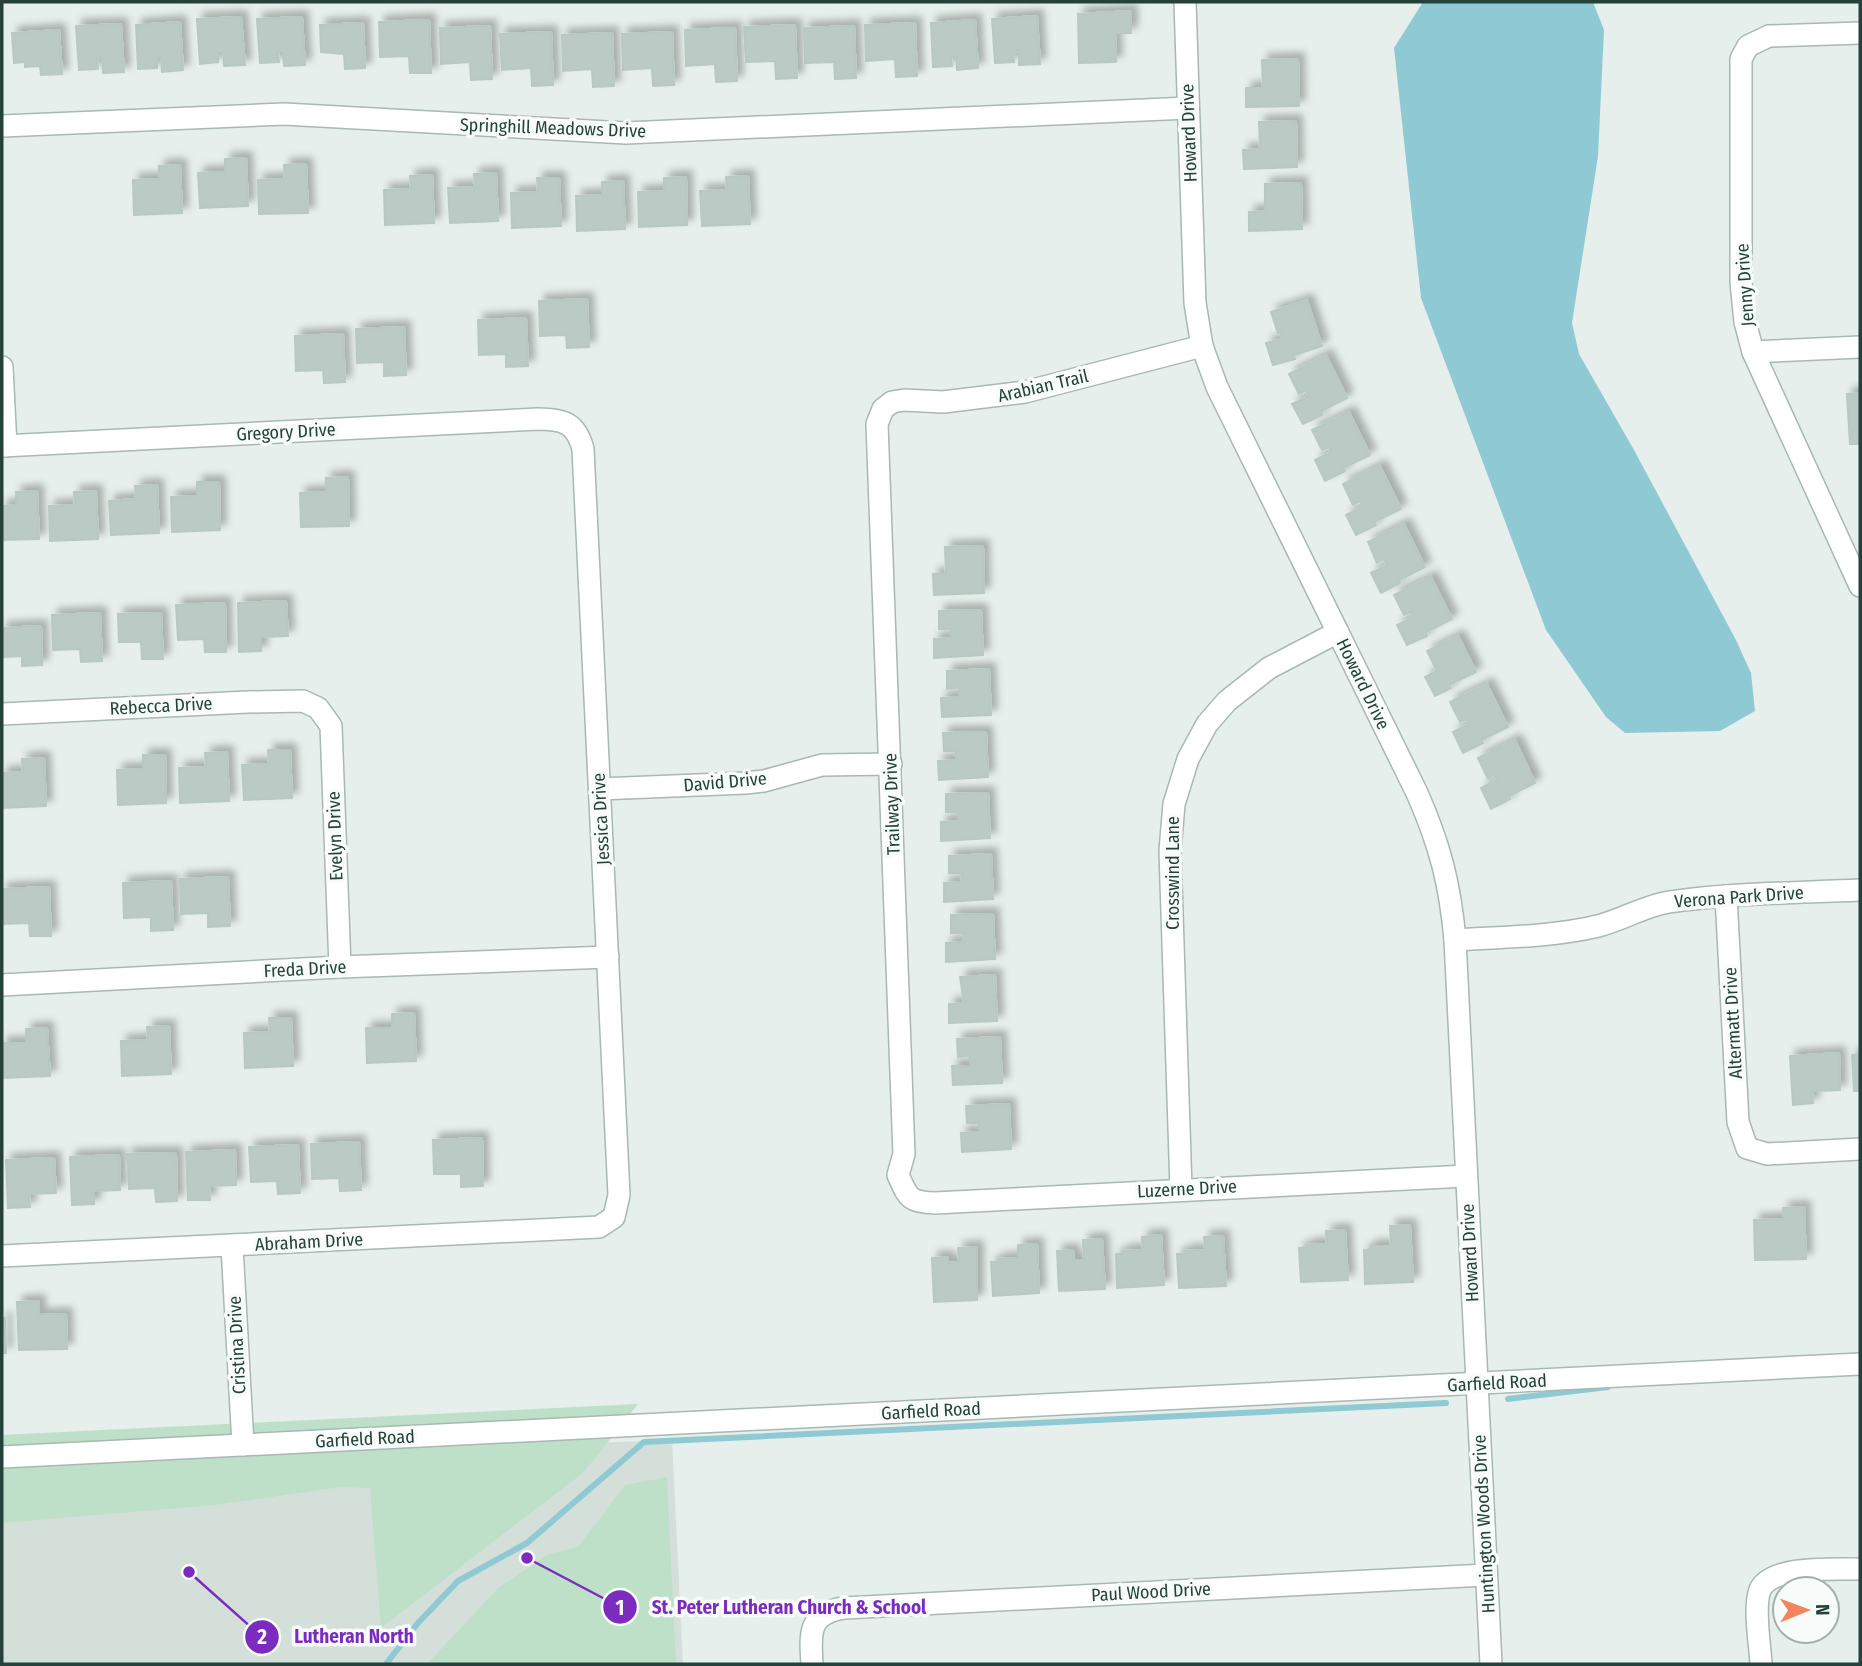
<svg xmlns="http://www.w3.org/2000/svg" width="1862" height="1666" font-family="'Fira Sans Condensed',sans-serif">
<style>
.built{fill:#d4dfda}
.green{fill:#bfe0c8}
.water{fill:#8ec9d4}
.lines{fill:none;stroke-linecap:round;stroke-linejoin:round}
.stream{stroke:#8ec9d4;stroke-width:6}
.building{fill:#bbcac4;stroke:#b8c9c2;stroke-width:2;filter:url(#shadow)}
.minor-casing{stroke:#a8b8b2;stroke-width:24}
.minor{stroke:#fff;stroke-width:21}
.labels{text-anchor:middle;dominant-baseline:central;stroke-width:7;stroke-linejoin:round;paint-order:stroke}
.street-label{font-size:18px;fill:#24423a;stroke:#f7fbf9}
.leader{fill:none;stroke:#7b2cbf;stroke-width:2.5}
.callout-dot{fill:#7b2cbf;stroke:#f7fbf9;stroke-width:2.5}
.mark-label{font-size:21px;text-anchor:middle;font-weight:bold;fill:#fff}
.callout-label{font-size:19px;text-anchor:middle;font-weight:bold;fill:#7b2cbf;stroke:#f7fbf9;stroke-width:7;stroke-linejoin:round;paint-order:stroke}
</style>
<defs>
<filter id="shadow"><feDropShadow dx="6" dy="-6" stdDeviation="3.5" flood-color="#0004"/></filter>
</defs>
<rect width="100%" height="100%" fill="#e6efeb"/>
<polygon class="built" points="672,1440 683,1664 2,1664 2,1480 374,1451"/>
<g class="green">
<polygon points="638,1404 583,1473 381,1628 370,1488 341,1487 215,1505 2,1523 2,1435"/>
<polygon points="667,1477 676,1664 427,1664 498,1588 549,1554 578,1547 625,1485"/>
</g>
<polygon class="water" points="1423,2 1593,2 1604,30 1598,156 1572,323 1579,354 1634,450 1736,640 1751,673 1755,711 1720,731 1625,733 1606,717 1546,630 1421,298 1394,48"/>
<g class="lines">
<g class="stream">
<polyline points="1508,1399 1608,1387"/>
<polyline points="386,1664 418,1623 458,1581 527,1543 644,1442 1446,1403"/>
</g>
</g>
<g class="building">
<polygon points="1131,11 1131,33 1115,33 1116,62 1079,63 1078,14"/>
<polygon points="1037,16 1040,64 1019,65 1019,51 1013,52 1014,62 995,63 992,19"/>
<polygon points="241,17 245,65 224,66 223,52 218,52 218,62 200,64 197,19"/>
<polygon points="302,17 305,65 284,66 283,52 278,52 279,62 260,63 257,19"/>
<polygon points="429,20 431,73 410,73 409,56 380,57 379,22"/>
<polygon points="975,20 978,68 957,70 956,56 951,56 952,66 933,67 931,23"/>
<polygon points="180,22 183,70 162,72 161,58 157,58 157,68 138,69 136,25"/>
<polygon points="363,23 365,68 345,69 344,54 321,52 320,25"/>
<polygon points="915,23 917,76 896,77 895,59 866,61 865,25"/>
<polygon points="121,24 124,72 103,73 102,59 97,59 98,69 79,70 76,26"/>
<polygon points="795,25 797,78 776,79 775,61 746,62 744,27"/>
<polygon points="490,26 492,79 471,80 470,62 441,64 440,28"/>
<polygon points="854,26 856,78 835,79 834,62 805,63 804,28"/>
<polygon points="735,28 737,81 716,82 715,64 686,66 685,30"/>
<polygon points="59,30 62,74 41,75 40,66 25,67 25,62 14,63 12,33"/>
<polygon points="551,32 553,85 532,86 531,68 502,70 500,34"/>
<polygon points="672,32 674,85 653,86 652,68 623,70 622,34"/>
<polygon points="612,33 614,86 593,87 592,69 563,71 562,35"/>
<polygon points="1298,59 1299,106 1246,107 1246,88 1263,88 1262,60"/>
<polygon points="1296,121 1297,167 1244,169 1243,150 1260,149 1259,122"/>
<polygon points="246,158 248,206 200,208 198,173 225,172 225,159"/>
<polygon points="306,164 308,213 259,214 258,180 285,179 284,165"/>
<polygon points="180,165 182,213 134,215 133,180 159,179 159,166"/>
<polygon points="496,173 498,221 450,223 448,188 475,187 474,174"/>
<polygon points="432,175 434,223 385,225 384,190 411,189 410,176"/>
<polygon points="748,176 750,224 702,226 700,191 727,190 726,177"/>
<polygon points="686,177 687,225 639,227 638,192 664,191 664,178"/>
<polygon points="537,178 559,178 561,226 512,228 511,193 538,192"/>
<polygon points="623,181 625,229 577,231 576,196 602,195 602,182"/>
<polygon points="1301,183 1302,229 1249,231 1249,212 1265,211 1265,184"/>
<polygon points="587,299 589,347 567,348 566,335 540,336 539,301"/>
<polygon points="1307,300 1322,346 1294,355 1295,359 1273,365 1266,343 1282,339 1280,332 1278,333 1271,312"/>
<polygon points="526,318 528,366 506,367 506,354 479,355 478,320"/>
<polygon points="404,327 406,375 384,376 384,362 357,363 356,329"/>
<polygon points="343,334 345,382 324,383 323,370 296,371 295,336"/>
<polygon points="1326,355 1347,398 1321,411 1322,415 1303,424 1292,404 1309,396 1306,390 1299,394 1289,374"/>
<polygon points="1860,393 1860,444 1850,444 1847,394"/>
<polygon points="1349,412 1370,455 1343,468 1345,471 1325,481 1315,460 1331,452 1329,447 1322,450 1312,430"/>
<polygon points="1380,466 1401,509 1374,522 1376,525 1356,535 1346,515 1362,507 1360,501 1353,505 1343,484"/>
<polygon points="348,477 349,526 301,527 300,493 326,492 326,478"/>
<polygon points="197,482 219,482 220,530 172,532 171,497 197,496"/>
<polygon points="157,485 159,533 111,535 109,501 136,499 135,486"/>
<polygon points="37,491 39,539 2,540 2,506 16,505 16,492"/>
<polygon points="96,491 98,539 50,541 49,506 75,505 74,492"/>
<polygon points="1404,524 1425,567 1399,580 1400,583 1381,593 1371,573 1387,565 1384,559 1377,563 1368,542"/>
<polygon points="983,546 984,593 934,595 933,574 946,574 945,547"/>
<polygon points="1431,577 1452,619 1426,632 1427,636 1407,645 1397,625 1414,617 1411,612 1404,615 1394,595"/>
<polygon points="286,601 288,636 261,637 261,651 239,652 238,603"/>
<polygon points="225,603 226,652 205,652 204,639 178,640 176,605"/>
<polygon points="981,610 983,655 934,658 934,639 951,638 951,629 939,629 939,611"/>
<polygon points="100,613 102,661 81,662 80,649 53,650 52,615"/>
<polygon points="161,613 163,659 142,659 141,642 119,642 118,614"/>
<polygon points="41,626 42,665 22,666 22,656 2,657 2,628"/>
<polygon points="1458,636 1476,672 1449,685 1451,688 1435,696 1425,677 1437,671 1427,651"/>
<polygon points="989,669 991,715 942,717 941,698 959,697 959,688 947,689 947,671"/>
<polygon points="1487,684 1508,727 1481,740 1483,743 1463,753 1453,732 1469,724 1467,719 1460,722 1450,702"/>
<polygon points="986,732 988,777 939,780 938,761 956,760 956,751 944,751 943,733"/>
<polygon points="1515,740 1535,783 1509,796 1510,799 1491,809 1481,788 1497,780 1494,775 1488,779 1478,758"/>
<polygon points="268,750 290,750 292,798 244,800 242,765 269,764"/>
<polygon points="227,752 229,801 180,803 179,768 206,767 205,753"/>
<polygon points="143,755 165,755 166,803 118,805 117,770 143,769"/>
<polygon points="44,758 46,806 2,808 2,773 23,772 22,759"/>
<polygon points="988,793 990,838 941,841 941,822 958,821 958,812 946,812 946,794"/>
<polygon points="991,854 993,899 944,902 944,883 962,882 961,873 949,873 949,856"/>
<polygon points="228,877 230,926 208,927 208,913 181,914 180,879"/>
<polygon points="171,881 173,930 151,931 151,917 124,918 123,883"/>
<polygon points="49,887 51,936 30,936 29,923 2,924 2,889"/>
<polygon points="993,914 995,959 946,962 946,943 964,942 963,933 951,933 951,915"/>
<polygon points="995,975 997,1021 949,1023 949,1004 964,1003 960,977"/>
<polygon points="414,1013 416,1061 367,1063 366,1028 392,1028 392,1014"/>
<polygon points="269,1018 291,1018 293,1066 245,1068 244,1033 270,1032"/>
<polygon points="169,1026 171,1074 122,1076 121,1041 148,1040 147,1027"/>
<polygon points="47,1028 50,1076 2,1078 2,1043 26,1043 26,1029"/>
<polygon points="1000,1037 1002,1083 953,1085 952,1066 970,1066 970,1056 958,1057 957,1039"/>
<polygon points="1839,1053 1840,1090 1812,1091 1813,1103 1793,1105 1790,1056"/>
<polygon points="1860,1054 1860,1091 1854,1091 1852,1055"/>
<polygon points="1009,1104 1011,1149 962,1152 961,1133 979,1132 979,1123 967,1123 966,1106"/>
<polygon points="482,1138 483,1186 461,1187 461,1174 434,1174 433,1140"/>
<polygon points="359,1142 361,1190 340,1191 339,1178 312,1179 311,1144"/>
<polygon points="298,1145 300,1193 278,1194 277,1181 251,1182 249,1147"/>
<polygon points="235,1150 236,1185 209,1186 210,1200 188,1200 186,1152"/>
<polygon points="176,1153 177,1201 156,1202 155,1188 129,1189 127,1154"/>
<polygon points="119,1155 120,1190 94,1191 94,1204 72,1205 70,1157"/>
<polygon points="54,1158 56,1193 29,1194 30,1207 8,1208 6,1160"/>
<polygon points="1804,1207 1806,1259 1755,1260 1754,1220 1784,1219 1783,1208"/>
<polygon points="1410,1225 1413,1282 1365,1284 1364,1250 1371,1249 1371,1246 1391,1246 1390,1226"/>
<polygon points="1345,1230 1348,1280 1301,1282 1299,1248 1307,1248 1307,1245 1327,1244 1326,1231"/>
<polygon points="1161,1235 1164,1285 1117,1288 1116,1254 1123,1254 1123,1251 1143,1250 1142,1237"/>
<polygon points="1223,1236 1226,1286 1179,1288 1177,1254 1185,1254 1185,1251 1205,1250 1204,1237"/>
<polygon points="1102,1239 1105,1289 1059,1291 1057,1251 1073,1250 1074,1260 1084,1260 1083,1240"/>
<polygon points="1037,1244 1039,1293 993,1296 991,1262 999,1262 999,1259 1018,1258 1018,1245"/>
<polygon points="977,1247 977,1300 934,1302 932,1258 948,1257 948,1263 959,1262 958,1248"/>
<polygon points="39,1301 39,1315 66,1314 67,1349 19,1350 17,1302"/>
<polygon points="2,1318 5,1318 6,1353 2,1353"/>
</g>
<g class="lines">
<defs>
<g id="minor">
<path d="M1185 2 1195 303 1202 346 1217 387 1417 793C1440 845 1450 884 1455 940L1491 1664"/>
<polyline points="1860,33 1769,36 1748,46 1741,59 1741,282 1745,322 1753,352 1860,586"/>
<polyline points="2,126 284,114 626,133 1188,108"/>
<path d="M1202 346 1025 392 943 402 904 400 892 402 883 409 877 424 904 1154 898 1175C908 1197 908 1202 935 1203L1466 1176"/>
<polyline points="1753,352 1860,347"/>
<polyline points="2,367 6,446"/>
<path d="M2 446 538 419C564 419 576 423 583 449L619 1195 614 1217 599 1227 2 1256"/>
<polyline points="2,714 248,702 303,701 318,708 331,726 340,967"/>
<polyline points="600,789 746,783 764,781 822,765 891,764"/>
<polyline points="1726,896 1738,1122 1747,1148 1767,1154 1860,1149"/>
<path d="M1455 940C1502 937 1552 937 1598 926 1622 920 1644 906 1669 902 1732 893 1796 893 1860 890"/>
<polyline points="2,985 340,967 608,957"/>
<polyline points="1181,1189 1170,851 1174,804 1188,759 1207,724 1227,701 1269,668 1338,632"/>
<polyline points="232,1246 243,1445"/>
<polyline points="2,1457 1860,1364"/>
<path d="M812 1664C810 1634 808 1613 844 1608L1486 1575"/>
<path d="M1761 1664C1760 1644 1754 1612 1759 1593 1766 1564 1836 1570 1860 1569"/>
</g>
</defs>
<use href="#minor" class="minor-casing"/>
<use href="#minor" class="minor"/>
</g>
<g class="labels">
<g class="street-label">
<text transform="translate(553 128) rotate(2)">Springhill Meadows Drive</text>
<text transform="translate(1189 133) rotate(-92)">Howard Drive</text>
<text transform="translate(1745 285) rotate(-94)">Jenny Drive</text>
<text transform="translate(1043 386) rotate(-13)">Arabian Trail</text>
<text transform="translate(286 432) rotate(-3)">Gregory Drive</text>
<text transform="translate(1363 684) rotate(64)">Howard Drive</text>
<text transform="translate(161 706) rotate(-3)">Rebecca Drive</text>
<text transform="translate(725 782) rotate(-5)">David Drive</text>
<text transform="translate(892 804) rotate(-92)">Trailway Drive</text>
<text transform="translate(601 819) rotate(-93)">Jessica Drive</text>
<text transform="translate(335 836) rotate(-92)">Evelyn Drive</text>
<text transform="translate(1173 873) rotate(-90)">Crosswind Lane</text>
<text transform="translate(1739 897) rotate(-4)">Verona Park Drive</text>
<text transform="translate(305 969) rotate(-3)">Freda Drive</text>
<text transform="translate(1733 1023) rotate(-93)">Altermatt Drive</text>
<text transform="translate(1187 1189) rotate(-3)">Luzerne Drive</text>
<text transform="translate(309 1242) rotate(-3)">Abraham Drive</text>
<text transform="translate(1470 1253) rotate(-93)">Howard Drive</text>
<text transform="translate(237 1345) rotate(-93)">Cristina Drive</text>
<text transform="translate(1497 1383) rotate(-3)">Garfield Road</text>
<text transform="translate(931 1411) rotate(-3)">Garfield Road</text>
<text transform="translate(365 1439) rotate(-3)">Garfield Road</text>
<text transform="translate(1484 1524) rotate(-93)">Huntington Woods Drive</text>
<text transform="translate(1151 1592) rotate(-3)">Paul Wood Drive</text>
</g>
</g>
<path class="leader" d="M527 1558L620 1607M189 1572L262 1637"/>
<g class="callout-dot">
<circle cx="527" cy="1558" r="7"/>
<circle cx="189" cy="1572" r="7"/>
<circle cx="620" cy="1607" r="18"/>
<circle cx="262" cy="1637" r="18"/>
</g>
<g class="mark-label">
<text x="620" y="1615">1</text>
<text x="262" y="1644">2</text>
</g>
<g class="callout-label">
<text x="789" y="1614">St. Peter Lutheran Church &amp; School</text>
<text x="354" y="1643">Lutheran North</text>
</g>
<rect width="1862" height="1666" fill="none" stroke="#24423a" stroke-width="7"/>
<g transform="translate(1806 1610) rotate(89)"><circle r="33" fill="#f7fbf9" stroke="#a3b1ad" stroke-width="2"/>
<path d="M0-5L12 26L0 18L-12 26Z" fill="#f4845f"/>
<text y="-10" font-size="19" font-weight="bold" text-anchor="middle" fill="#24423a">N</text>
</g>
</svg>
